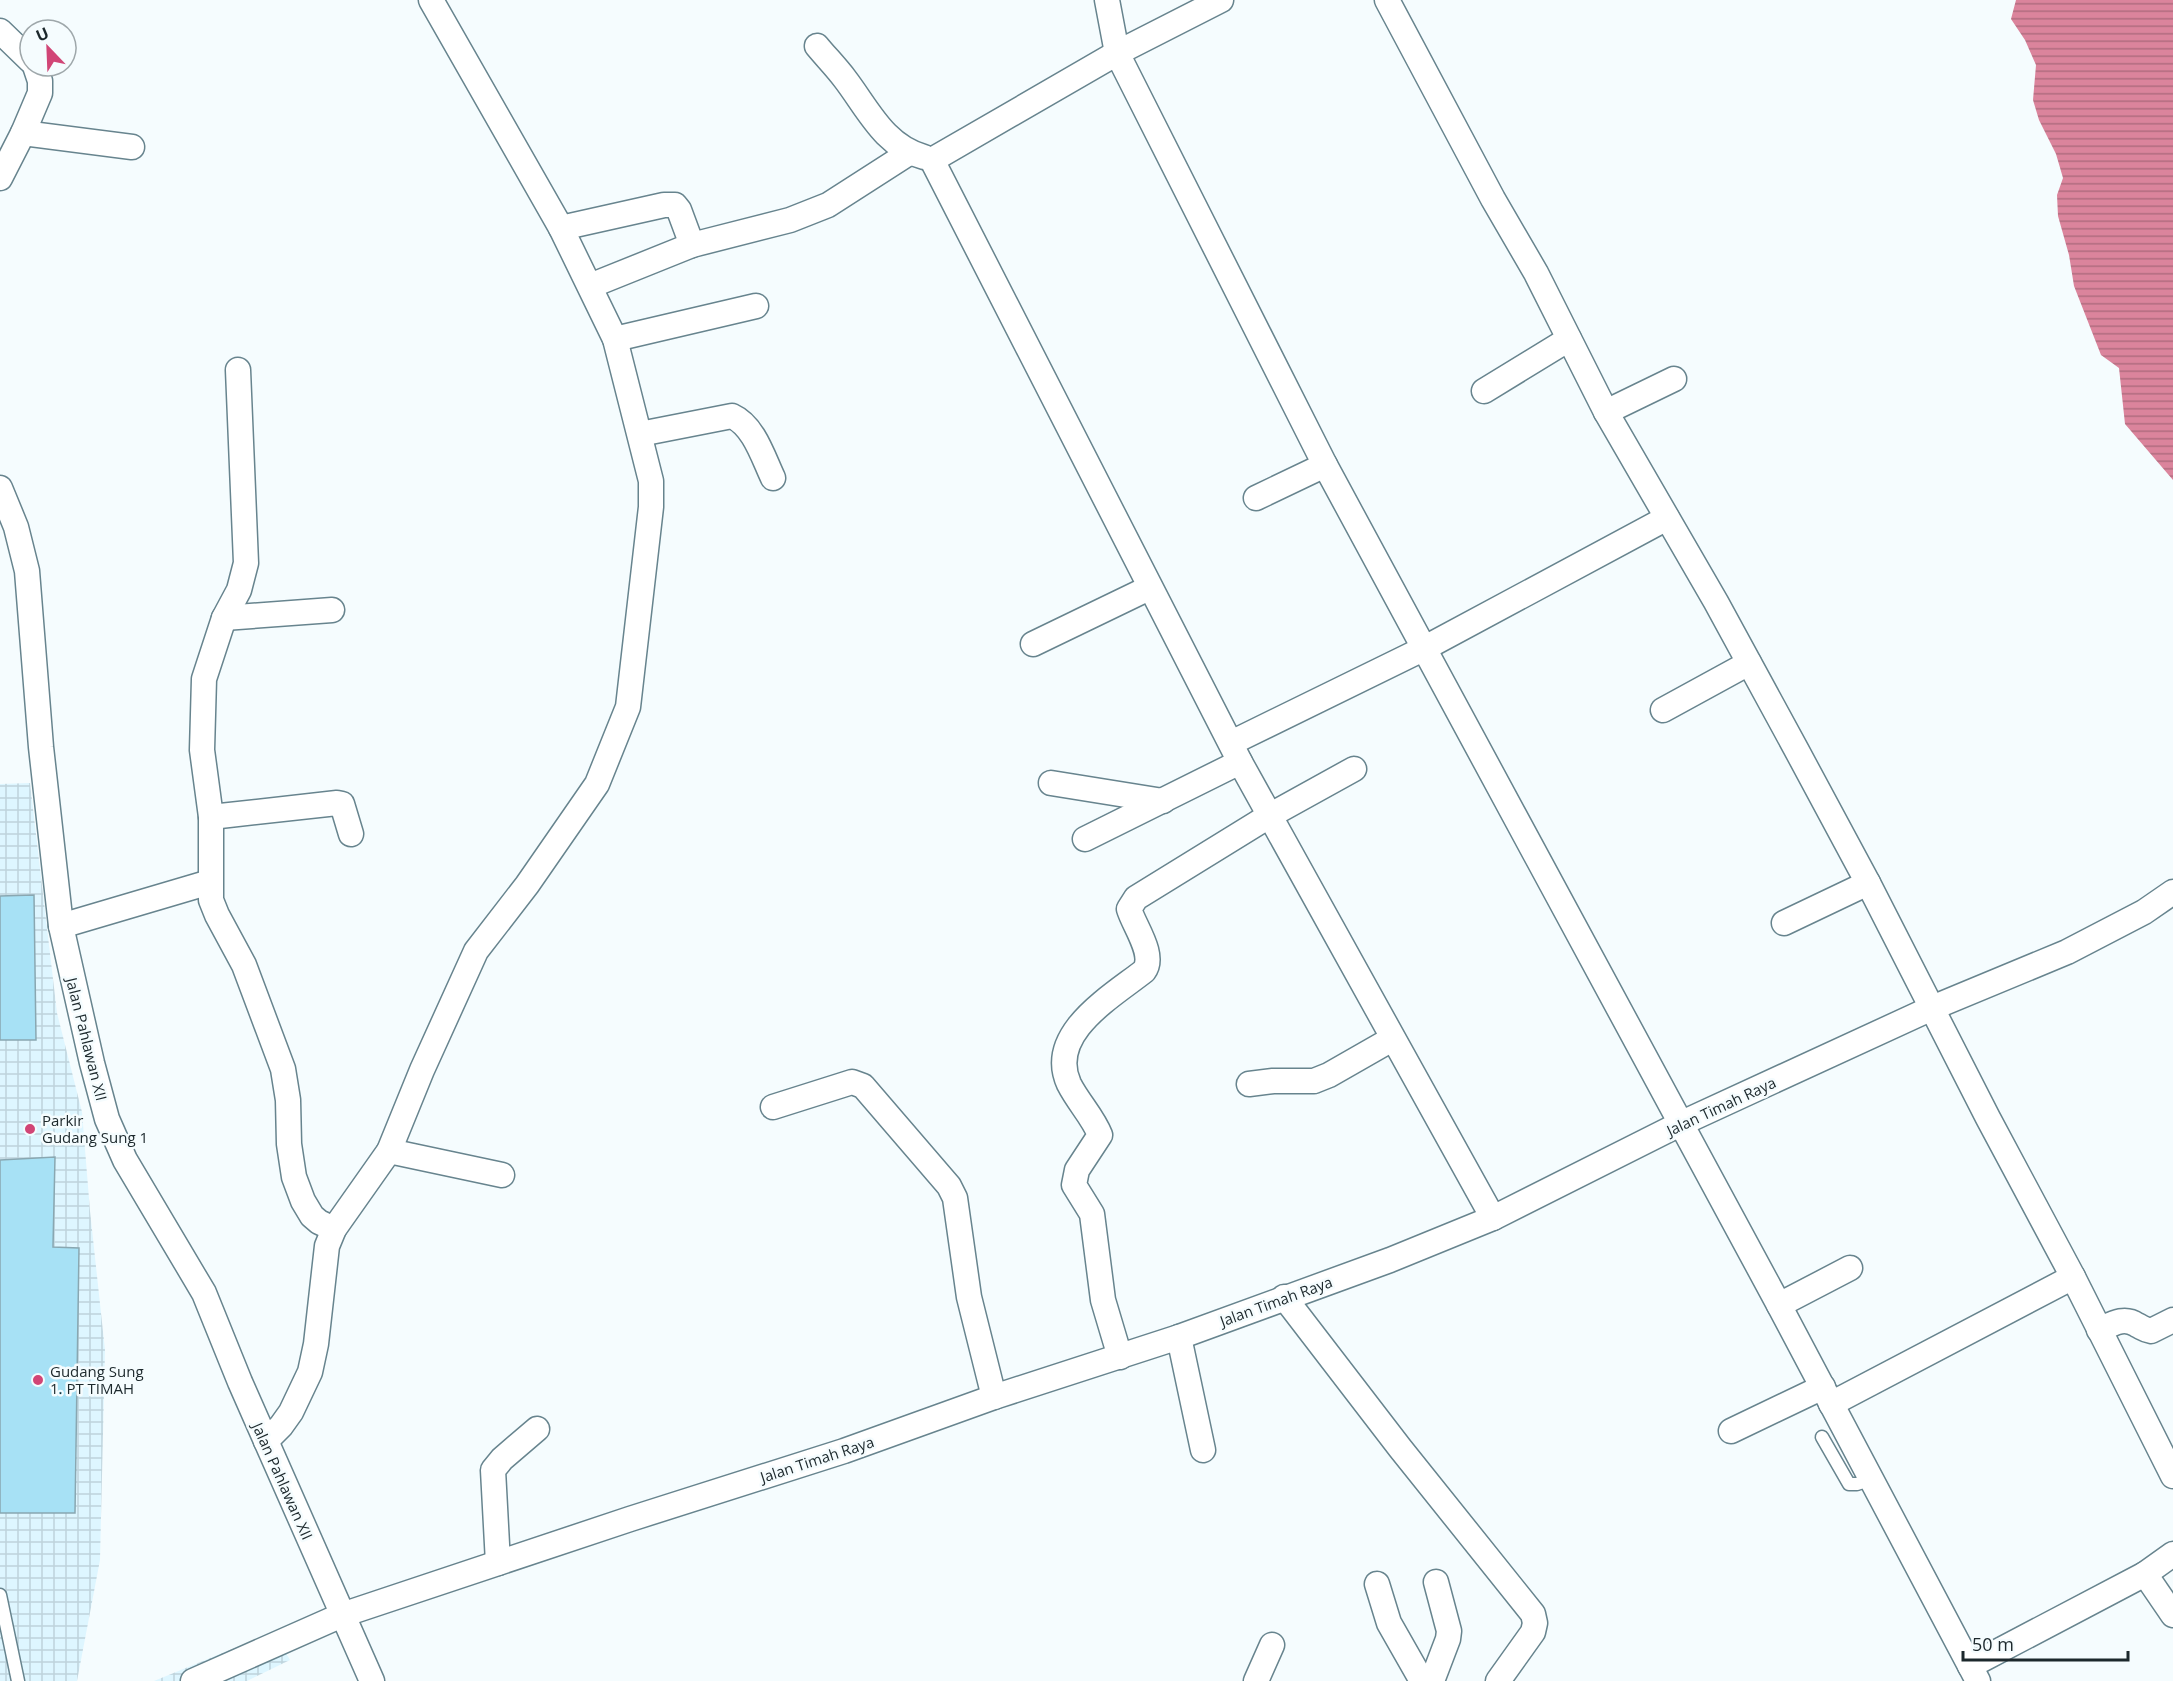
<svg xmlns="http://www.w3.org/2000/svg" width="2173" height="1681" font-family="'Open Sans',sans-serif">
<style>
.industrial{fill:url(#industrial-grid)}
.water{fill:url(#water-rules)}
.building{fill:#a7e1f5;stroke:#89a7b1;stroke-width:1.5}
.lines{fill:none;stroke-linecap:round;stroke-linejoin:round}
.lane-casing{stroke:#67848e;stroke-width:15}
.street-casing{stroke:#67848e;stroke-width:27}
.lane{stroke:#fff;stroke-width:12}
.street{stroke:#fff;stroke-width:24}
.poi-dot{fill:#d14576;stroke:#f5fcfe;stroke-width:2}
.labels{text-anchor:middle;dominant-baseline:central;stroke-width:5;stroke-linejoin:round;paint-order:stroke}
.street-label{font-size:15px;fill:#1c282c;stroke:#f5fcfe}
.poi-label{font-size:15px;fill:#1c282c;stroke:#f5fcfe;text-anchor:start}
</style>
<defs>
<pattern id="industrial-grid" width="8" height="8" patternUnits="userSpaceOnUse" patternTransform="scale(1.5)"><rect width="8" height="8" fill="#def6ff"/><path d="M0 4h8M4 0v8" fill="none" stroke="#bed3db"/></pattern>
<pattern id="water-rules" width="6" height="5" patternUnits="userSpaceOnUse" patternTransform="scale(1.5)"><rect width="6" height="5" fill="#db849c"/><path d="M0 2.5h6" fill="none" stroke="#b16c7f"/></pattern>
</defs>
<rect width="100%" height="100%" fill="#f5fcfe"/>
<g class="industrial">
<polygon points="30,783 57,1013 82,1112 90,1211 105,1350 100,1560 77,1681 0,1681 0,784"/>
<polygon points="274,1632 290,1660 247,1681 154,1681"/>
</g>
<polygon class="water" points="2016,0 2173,0 2173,480 2125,424 2119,368 2101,355 2074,286 2069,255 2058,216 2057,195 2063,178 2056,154 2039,120 2033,100 2036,65 2025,40 2011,19"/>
<g class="building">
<polygon points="34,895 36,1040 0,1040 0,896"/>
<polygon points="55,1157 53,1247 79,1248 75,1513 0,1513 0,1160"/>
</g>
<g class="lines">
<defs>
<g id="lane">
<polyline points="1822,1437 1849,1484 1857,1484 1872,1479"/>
<polyline points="0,1595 18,1681"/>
</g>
<g id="street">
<polyline points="1107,0 1117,53 1325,465 1779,1305 1978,1681"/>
<polyline points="1221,0 1117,53 932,160 1240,762 1493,1218"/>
<polyline points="1387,0 1493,199 1536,273 1606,412 1716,602 1796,749 1868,883 1988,1118 2073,1277 2173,1476"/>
<polyline points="0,31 30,60"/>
<path d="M817 46C826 57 836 67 845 79 868 109 884 146 924 157"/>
<polyline points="23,133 132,147"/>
<polyline points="0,178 23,133 40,93 40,81 35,66"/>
<polyline points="561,228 664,205 675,205 679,210 692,245"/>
<polyline points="590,286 692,245 790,220 828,205 909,153"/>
<polyline points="615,339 756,306"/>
<polyline points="238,370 246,563 239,590 224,618 204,679 202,750 211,817 211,900 217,915 244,965 283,1069 288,1100 289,1144 294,1177 303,1201 312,1216 319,1222 334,1229"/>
<polyline points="1484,391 1569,339"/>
<polyline points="1606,412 1674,379"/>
<path d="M640 434 732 416C754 426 763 457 773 478"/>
<polyline points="0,488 16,527 27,571 41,747 61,926 92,1063 107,1119 125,1160 204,1293 240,1382 372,1681"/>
<polyline points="1256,498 1325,465"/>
<polyline points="224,618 332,610"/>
<polyline points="1033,644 1149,588"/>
<polyline points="1663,710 1749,663"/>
<polyline points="1231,743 1423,649 1667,518"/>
<polyline points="1051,783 1163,801"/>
<polyline points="211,817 337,803 342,804 351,834"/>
<polyline points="1085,839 1240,762"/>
<polyline points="1784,923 1868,883"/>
<polyline points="61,926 210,882"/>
<polyline points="1249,1084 1273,1081 1314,1081 1329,1075 1392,1039"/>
<polyline points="773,1107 852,1082 863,1086 949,1186 955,1198 969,1297 994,1397"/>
<polyline points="389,1151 502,1175"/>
<polyline points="1284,1297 1400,1448 1533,1614 1535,1623 1533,1632 1498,1681"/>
<polyline points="1779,1305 1850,1268"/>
<path d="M2099 1330C2112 1324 2124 1316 2137 1325 2143 1328 2145 1330 2151 1331L2173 1320"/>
<polyline points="1179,1337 1203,1450"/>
<path d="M1120 1357 1103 1300 1092 1214 1074 1185 1077 1170 1100 1135C1093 1117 1078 1102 1069 1084 1046 1034 1111 997 1144 971 1156 955 1134 926 1129 909L1136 898 1269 816 1354 769"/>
<polyline points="1831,1404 2073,1277"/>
<polyline points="1731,1431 1823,1387"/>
<polyline points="266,1441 281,1426 291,1412 310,1372 316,1344 327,1246 334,1229 389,1151 422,1070 476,951 527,885 597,784 628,707 651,507 651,481 615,339 561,228 431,0"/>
<polyline points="498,1563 493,1470 502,1459 537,1429"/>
<polyline points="2145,1574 2173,1615"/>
<polyline points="1377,1584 1389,1623 1422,1681"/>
<polyline points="1970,1666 2145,1574 2173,1554"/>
<polyline points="193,1681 342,1615 630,1519 844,1451 994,1397 1179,1337 1390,1260 1493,1218 1680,1124 1932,1008 2067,952 2144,912 2173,892"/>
<polyline points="1256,1681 1272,1645"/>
<polyline points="1432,1681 1448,1639 1449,1631 1436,1582"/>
</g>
</defs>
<use href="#lane" class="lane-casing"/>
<use href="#street" class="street-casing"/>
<use href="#lane" class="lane"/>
<use href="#street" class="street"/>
</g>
<g class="poi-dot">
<circle cx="30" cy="1129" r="6"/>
<circle cx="38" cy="1380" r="6"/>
</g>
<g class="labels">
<g class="street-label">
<text transform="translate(87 1039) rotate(76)">Jalan Pahlawan XII</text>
<text transform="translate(1721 1106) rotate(-25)">Jalan Timah Raya</text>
<text transform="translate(1276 1301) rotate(-20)">Jalan Timah Raya</text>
<text transform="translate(817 1459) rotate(-18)">Jalan Timah Raya</text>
<text transform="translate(283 1481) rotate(66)">Jalan Pahlawan XII</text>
</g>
<g class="poi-label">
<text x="42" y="1120">Parkir<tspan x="42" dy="17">Gudang Sung 1</tspan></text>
<text x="50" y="1371">Gudang Sung<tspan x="50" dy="17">1. PT TIMAH</tspan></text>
</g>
</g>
<g transform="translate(48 48) rotate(337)"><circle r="28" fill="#f5fcfe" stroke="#9ea7aa" stroke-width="1.5"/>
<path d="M0-4.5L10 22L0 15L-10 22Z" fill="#d14576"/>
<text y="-9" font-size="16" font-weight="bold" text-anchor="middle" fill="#1c282c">U</text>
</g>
<path d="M1963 1651v9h165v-9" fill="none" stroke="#1c282c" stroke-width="3"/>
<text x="1972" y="1651" font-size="18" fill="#1c282c" stroke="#f5fcfe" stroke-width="4.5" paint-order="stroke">50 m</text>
</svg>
